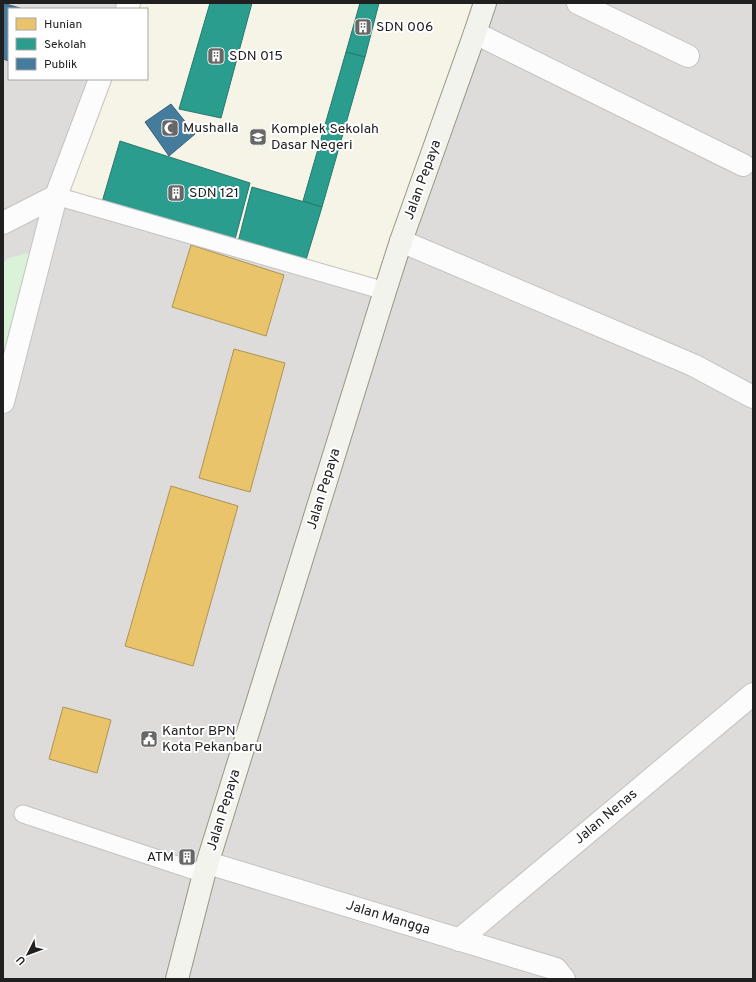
<svg xmlns="http://www.w3.org/2000/svg" width="756" height="982" font-family="Overpass,sans-serif">
<style>
.residential{fill:#dddcdb;fill-rule:evenodd}
.education{fill:#f6f4e7}
.park{fill:#daf2d8}
.homes{fill:#e9c46a;stroke:#ad9354}
.schools{fill:#2a9d8f;stroke:#27786e}
.public{fill:#457b9d;stroke:#3a6078}
.lines{fill:none;stroke-linecap:round;stroke-linejoin:round}
.service-casing{stroke:#c4c3c2;stroke-width:19}
.minor-casing{stroke:#c4c3c2;stroke-width:24}
.tertiary-casing{stroke:#c4c3c2;stroke-width:24}
.secondary-casing{stroke:#979683;stroke-width:24}
.service{stroke:#fcfcfc;stroke-width:17}
.minor{stroke:#fcfcfc;stroke-width:22}
.tertiary{stroke:#fcfcfc;stroke-width:22}
.secondary{stroke:#f3f3ed;stroke-width:22}
.labels{text-anchor:middle;dominant-baseline:central;stroke-width:4;stroke-linejoin:round;paint-order:stroke}
.poi-label{font-size:14px;fill:#202020;stroke:#fff;text-anchor:start}
.street-label{font-size:14px;fill:#202020;stroke:#fff}
</style>
<rect width="100%" height="100%" fill="#eeecea"/>
<path class="residential" d="M3 3H753V979H3ZM9 9H147V79H9Z"/>
<polygon class="education" points="129,3 485,3 385,291 56,196 100,79 147,79 147,9 127,9"/>
<polygon class="park" points="40,250 3,381 3,263 9,258"/>
<g class="homes">
<polygon points="191,245 284,275 266,336 172,307"/>
<polygon points="234,349 285,363 250,492 199,478"/>
<polygon points="171,486 238,506 193,666 125,646"/>
<polygon points="63,707 111,720 97,773 49,759"/>
<polygon points="185,850 193,855 188,865 180,859"/>
</g>
<g class="schools">
<polygon points="210,3 252,3 221,118 179,109"/>
<polygon points="360,3 379,3 365,57 346,52"/>
<polygon points="346,52 365,57 322,207 303,201"/>
<polygon points="120,141 250,183 234,243 102,202"/>
<polygon points="252,187 322,207 306,260 238,242"/>
</g>
<g class="public">
<polygon points="3,3 23,9 9,9 9,61 3,59"/>
<polygon points="171,104 195,134 169,156 145,122"/>
</g>
<g class="lines">
<defs>
<g id="service">
<polyline points="56,196 385,291"/>
<polyline points="23,814 204,874"/>
</g>
<g id="minor">
<polyline points="578,3 688,56"/>
<polyline points="475,33 743,165"/>
<polyline points="401,241 693,365 753,397"/>
<polyline points="208,863 556,969 564,979"/>
<polyline points="459,940 753,694"/>
</g>
<g id="tertiary">
<polyline points="127,9 129,3"/>
<polyline points="3,223 56,196"/>
<polyline points="3,402 56,196 100,79"/>
</g>
<polyline id="secondary" points="177,979 204,874 385,291 401,241 475,33 485,3"/>
</defs>
<use href="#service" class="service-casing"/>
<use href="#minor" class="minor-casing"/>
<use href="#tertiary" class="tertiary-casing"/>
<use href="#secondary" class="secondary-casing"/>
<use href="#service" class="service"/>
<use href="#minor" class="minor"/>
<use href="#tertiary" class="tertiary"/>
<use href="#secondary" class="secondary"/>
</g>
<defs>
<symbol id="building-square" viewBox="-11 -11 22 22"><rect x="-9" y="-9" width="18" height="18" rx="4" fill="#686767" stroke="#fff"/><path d="M-4-6H4V6H1V3H-1V6H-4ZM-2.5-4.3h1.7v1.8h-1.7ZM.8-4.3h1.7v1.8H.8ZM-2.5-1h1.7V.8h-1.7ZM.8-1h1.7V.8H.8Z" fill="#fff"/></symbol>
<symbol id="mosque-square" viewBox="-11 -11 22 22"><rect x="-9" y="-9" width="18" height="18" rx="4" fill="#686767" stroke="#fff"/><path d="M3.5-4.9A6 6 0 1 0 3.5 4.9A5 5 0 1 1 3.5-4.9Z" fill="#fff"/></symbol>
<symbol id="school-square" viewBox="-11 -11 22 22"><rect x="-9" y="-9" width="18" height="18" rx="4" fill="#686767" stroke="#fff"/><path d="M0-5L7-2L0 1L-7-2ZM-4 1L0 2.5L4 1V4Q0 6-4 4Z" fill="#fff"/></symbol>
<symbol id="civic-square" viewBox="-11 -11 22 22"><rect x="-9" y="-9" width="18" height="18" rx="4" fill="#686767" stroke="#fff"/><path d="M-.6-6.5H3V-4.5H.6V-3L4-1V1h2V6H-6V1h2V-1L-.6-3ZM-1.2 2.5V6h2.4V2.5Z" fill="#fff"/></symbol>
</defs>
<g fill-rule="evenodd">
<use href="#building-square" x="353" y="17" width="20" height="20"/>
<use href="#building-square" x="206" y="46" width="20" height="20"/>
<use href="#mosque-square" x="160" y="118" width="20" height="20"/>
<use href="#school-square" x="248" y="127" width="20" height="20"/>
<use href="#building-square" x="166" y="183" width="20" height="20"/>
<use href="#civic-square" x="139" y="729" width="20" height="20"/>
<use href="#building-square" x="177" y="847" width="20" height="20"/>
</g>
<g class="labels">
<g class="poi-label">
<text x="376" y="27">SDN 006</text>
<text x="229" y="56">SDN 015</text>
<text x="183" y="128">Mushalla</text>
<text x="271" y="129">Komplek Sekolah<tspan x="271" dy="16">Dasar Negeri</tspan></text>
<text x="189" y="193">SDN 121</text>
<text x="162" y="731">Kantor BPN<tspan x="162" dy="16">Kota Pekanbaru</tspan></text>
<text x="174" y="857" text-anchor="end">ATM</text>
</g>
<g class="street-label">
<text transform="translate(423 180) rotate(-70)">Jalan Pepaya</text>
<text transform="translate(324 489) rotate(-73)">Jalan Pepaya</text>
<text transform="translate(224 810) rotate(-73)">Jalan Pepaya</text>
<text transform="translate(606 817) rotate(-40)">Jalan Nenas</text>
<text transform="translate(388 918) rotate(17)">Jalan Mangga</text>
</g>
</g>
<rect width="756" height="982" fill="none" stroke="#202020" stroke-width="8"/>
<rect x="8" y="8" width="140" height="72" fill="#ffffff" stroke="#a6a6a6"/>
<rect x="16" y="18" width="20" height="12" fill="#e9c46a" stroke="#a6a6a6"/>
<text x="44" y="28" font-size="12" fill="#202020">Hunian</text>
<rect x="16" y="38" width="20" height="12" fill="#2a9d8f" stroke="#a6a6a6"/>
<text x="44" y="48" font-size="12" fill="#202020">Sekolah</text>
<rect x="16" y="58" width="20" height="12" fill="#457b9d" stroke="#a6a6a6"/>
<text x="44" y="68" font-size="12" fill="#202020">Publik</text>
<g transform="translate(28 954) rotate(228)" stroke="#ffffff" stroke-width="3" paint-order="stroke">
<path d="M0-3L7 15L0 10L-7 15Z" fill="#202020"/>
<text y="-6" font-size="11" font-weight="bold" text-anchor="middle" fill="#202020">U</text>
</g>
</svg>
